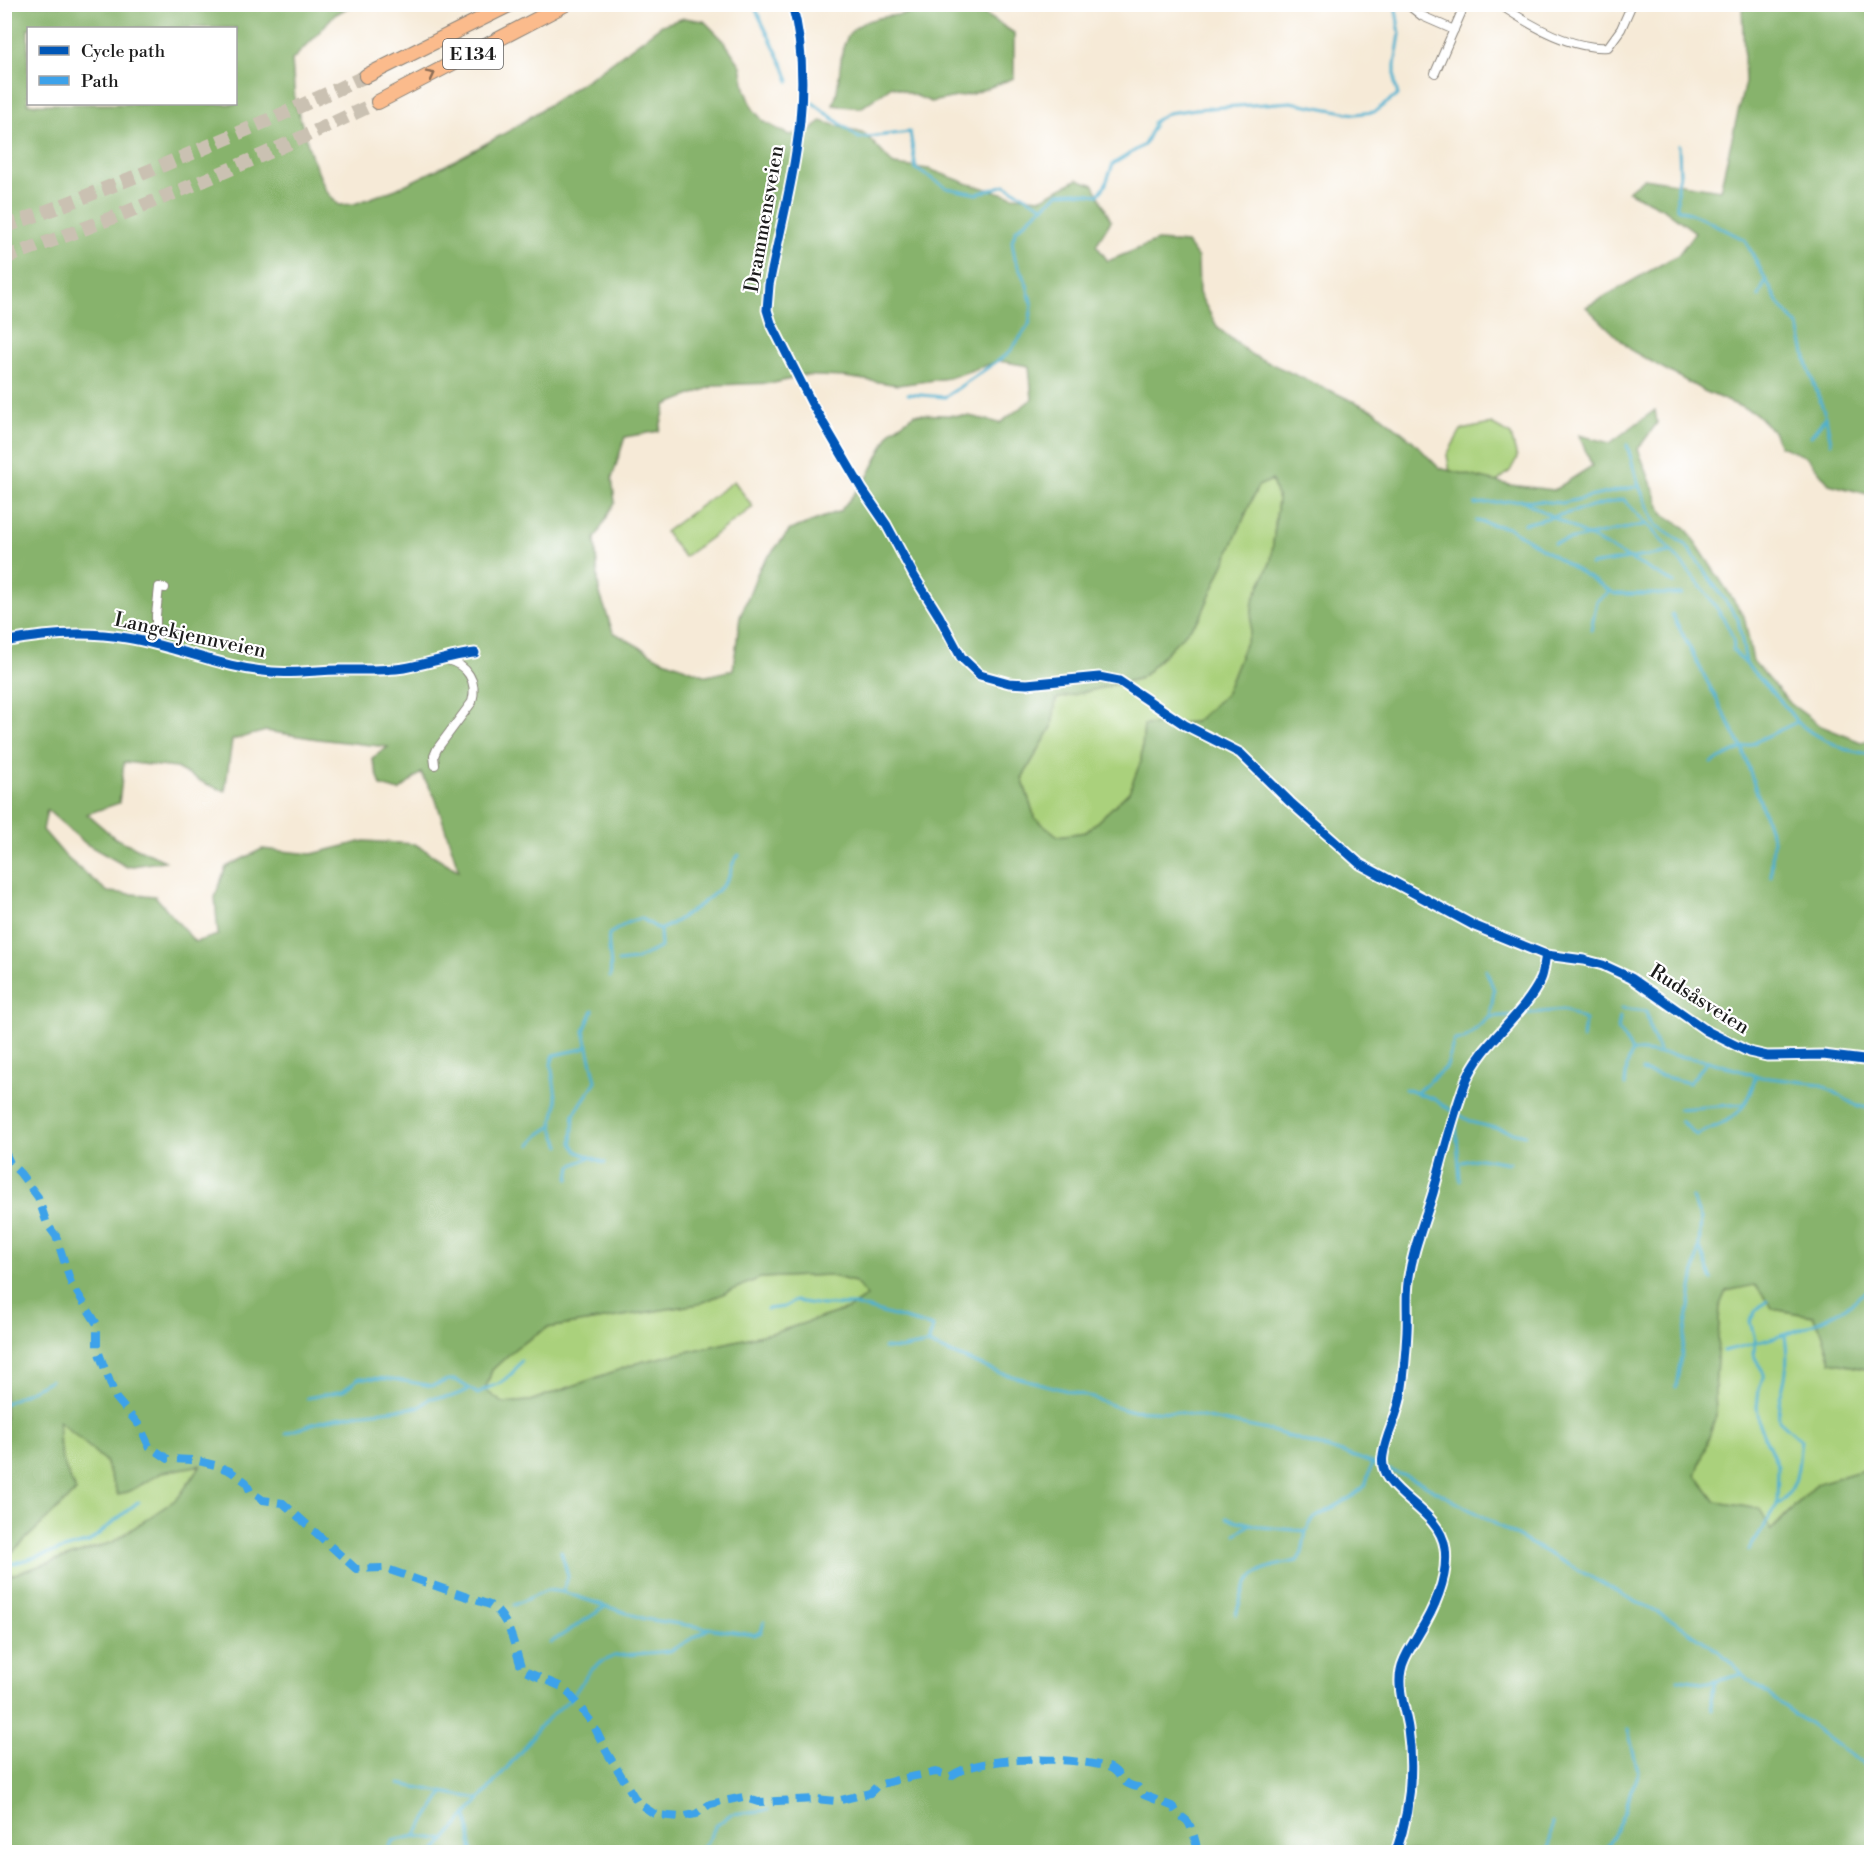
<svg xmlns="http://www.w3.org/2000/svg" width="1876" height="1857" font-family="'Libre Bodoni',serif">
<style>
.green{fill:#aad17c;stroke:#63764c;stroke-width:1.5}
.forest{fill:#87b36c;stroke:#526844;stroke-width:1.5;fill-rule:evenodd}
.lines{fill:none;stroke-linecap:round;stroke-linejoin:round}
.stream{stroke:#50b1cf;stroke-width:3}
.highway-tunnel{stroke:#cac1b2;stroke-width:14;stroke-dasharray:14 7;stroke-linecap:butt}
.street-casing{stroke:#89837a;stroke-width:10}
.highway-casing{stroke:#89837a;stroke-width:16}
.street{stroke:#fff;stroke-width:8}
.highway{stroke:#fbbb8c;stroke-width:14}
.quiet{stroke:#3da2ea;stroke-width:8;stroke-dasharray:15 8;stroke-linecap:butt}
.cycleway-casing{stroke:#fff;stroke-width:13}
.cycleway{stroke:#0057b8;stroke-width:9}
.oneway{stroke:#8c6c54}
.labels{text-anchor:middle;dominant-baseline:central;stroke-width:4.5;stroke-linejoin:round;paint-order:stroke}
.shield{fill:#fff;stroke:#606060;stroke-width:1.5}
.shield-label{font-size:18px;font-weight:bold;fill:#1c1c1c}
.street-label{font-size:20px;fill:#1c1c1c;stroke:#fff}
</style>
<rect width="100%" height="100%" fill="#fff"/>
<filter id="ink" filterUnits="userSpaceOnUse"><feTurbulence type="fractalNoise" baseFrequency=".0167" numOctaves="2"/><feDisplacementMap in="SourceGraphic" scale="12" xChannelSelector="R" yChannelSelector="G"/><feConvolveMatrix kernelMatrix="1 2 1 2 8 2 1 2 1" color-interpolation-filters="sRGB"/></filter>
<filter id="wash" filterUnits="userSpaceOnUse"><feTurbulence type="fractalNoise" baseFrequency=".008" numOctaves="4" result="noise"/><feDisplacementMap in="SourceGraphic" scale="24" xChannelSelector="R" yChannelSelector="G"/><feGaussianBlur stdDeviation="1.35" result="paint"/><feColorMatrix in="noise" values="0 0 0 0 0 0 0 0 0 0 0 0 0 0 0 0 0 1.4 0 .05"/><feComposite in="paint" operator="in"/></filter>
<g filter="url(#wash)">
<rect width="100%" height="100%" fill="#f6ead7"/>
<g class="green">
<polygon points="1491,424 1511,435 1517,458 1510,471 1483,493 1450,472 1447,455 1461,430"/>
<polygon points="1272,480 1278,500 1271,561 1253,601 1250,632 1225,695 1195,722 1144,725 1141,761 1129,792 1086,832 1058,836 1035,818 1022,778 1052,727 1056,699 1141,678 1200,618 1258,486"/>
<polygon points="734,481 753,507 684,557 665,532"/>
<polygon points="828,1275 855,1282 868,1295 848,1309 780,1331 641,1362 530,1401 503,1403 485,1390 492,1370 517,1347 547,1328 699,1304 760,1278"/>
<polygon points="1755,1284 1773,1309 1813,1316 1822,1332 1832,1362 1871,1370 1871,1468 1816,1484 1770,1531 1759,1509 1716,1502 1696,1475 1716,1416 1715,1392 1720,1304 1726,1291"/>
<path d="M59 1420 105 1461 118 1495 130 1491 163 1472 202 1465 178 1498 113 1542 5 1577V1557L8 1556 76 1491C63 1465 58 1450 59 1420Z"/>
</g>
<g class="forest">
<path d="M937 4 971 5 1014 33V78L972 94 931 102 892 86 861 108 833 105C841 86 838 65 844 45 853 16 884 18 910 13 919 11 928 7 937 4Z"/>
<path d="M5 5H352L333 16 316 36 292 60 295 101 311 155 326 191 339 205 354 204 396 189 446 165 509 131 597 73 662 25 684 18 704 21 724 41 741 66 745 88 753 109 764 122 789 135 811 131 821 121 865 134 894 165 929 169 969 184 1013 196 1042 198 1078 179 1094 185 1111 221 1096 245 1108 261 1157 241 1187 243 1198 258 1199 293 1218 328 1252 355 1375 411 1413 441 1439 468 1510 485 1554 490 1592 466 1579 435 1610 443 1655 410 1657 423 1638 449 1663 514 1686 528 1744 616 1753 661 1791 704 1821 726 1861 742 1871 740V1370L1831 1362 1822 1332 1813 1316 1773 1309 1755 1285 1726 1291 1720 1305 1715 1392 1716 1416 1696 1475 1716 1502 1760 1509 1771 1531 1816 1484 1871 1468V1852H5V1577L113 1542 178 1498 201 1465 163 1472 130 1491 118 1495 105 1461 59 1421C57 1450 63 1465 76 1491L8 1556 5 1557ZM28 28H236V104H28ZM999 361 1029 366 1032 399 1000 423 969 416 915 414 891 431 867 478 840 511 790 530 760 567 740 617 733 670 707 676 659 658 613 632 599 591 595 539 615 502 612 478 625 437 659 431 666 405 716 385 774 383 791 379 792 375 845 377 898 385 949 378ZM1272 480 1278 500 1271 561 1253 601 1250 632 1225 695 1195 722 1144 725 1141 761 1129 792 1086 832 1058 836 1035 818 1022 778 1052 727 1056 699 1141 678 1200 618 1258 486ZM266 731 318 739 388 747 372 758 381 786 399 791 421 773 435 797 459 871 415 844 364 841 312 854 262 849 226 867 215 896 218 935 195 942 155 896 108 892 67 858 43 830 47 810 86 844 127 867 165 861 115 838 87 814 119 803 124 762 176 768 206 784 225 791 232 740ZM828 1275 855 1282 867 1296 848 1309 780 1331 641 1362 530 1401 503 1403 485 1390 492 1370 517 1347 547 1328 699 1304 760 1278Z"/>
<polygon points="1742,5 1871,5 1871,495 1829,484 1807,457 1780,446 1772,430 1755,413 1704,391 1632,351 1586,307 1678,255 1695,232 1664,209 1628,191 1644,178 1720,190 1745,82"/>
</g>
<g class="lines">
<g class="stream">
<polyline points="753,4 784,67 789,81"/>
<polyline points="813,103 859,138 910,132 916,169 947,188 977,194 1005,185 1044,207"/>
<polyline points="1679,145 1680,176 1677,185 1677,208 1706,220 1745,240 1778,303 1799,327 1808,367 1826,417 1831,443"/>
<polyline points="1759,296 1766,280"/>
<polyline points="908,394 945,397 1009,353 1029,325 1032,306 1027,285 1015,259 1012,241 1016,230 1059,193 1075,192 1098,195 1105,186 1113,164 1144,145 1153,127 1153,122 1168,113 1196,109 1291,102 1355,114 1374,112 1398,95 1395,84 1395,65 1400,34 1395,4"/>
<polyline points="1811,436 1826,417"/>
<polyline points="1627,445 1639,486 1656,525 1686,545 1738,619 1746,663"/>
<polyline points="1522,500 1674,583"/>
<polyline points="1475,504 1522,500 1562,503 1639,486"/>
<polyline points="1476,521 1509,528 1615,594 1682,594"/>
<path d="M1524 524 1623 499C1644 521 1743 623 1733 650L1784 705 1797 722 1812 733 1844 749 1872 755"/>
<polyline points="1554,543 1647,524"/>
<polyline points="1590,565 1671,552"/>
<polyline points="1672,614 1742,748 1773,840 1771,877"/>
<polyline points="1591,630 1597,601 1610,591"/>
<polyline points="1711,763 1797,722"/>
<path d="M618 962 635 960 661 947 660 930C676 922 723 892 729 876 733 866 730 865 739 855"/>
<polyline points="1486,970 1494,990 1490,1017"/>
<path d="M610 977C613 961 607 949 609 934L629 922 641 918 660 930"/>
<polyline points="1621,1008 1646,1011 1651,1032 1659,1051"/>
<polyline points="593,1010 584,1031 596,1081 574,1114 572,1143 578,1152 605,1163"/>
<polyline points="1519,1014 1565,1010 1585,1020 1583,1039"/>
<polyline points="1620,1017 1618,1029 1632,1051"/>
<polyline points="1632,1051 1665,1054 1708,1061 1761,1077 1820,1084 1855,1105 1872,1109"/>
<polyline points="1642,1071 1689,1083 1708,1061"/>
<polyline points="1625,1085 1627,1066 1632,1051"/>
<polyline points="1405,1089 1434,1099 1455,1113"/>
<polyline points="1416,1093 1447,1066 1454,1040 1464,1039 1490,1017 1513,1015"/>
<polyline points="1678,1109 1745,1104"/>
<polyline points="1456,1113 1474,1123 1525,1135"/>
<path d="M1681 1121 1696 1135C1733 1118 1744 1118 1756 1075"/>
<polyline points="1456,1123 1460,1181"/>
<polyline points="530,1145 541,1133 552,1126"/>
<polyline points="560,1146 552,1126 557,1103 551,1064 554,1055 583,1049 588,1045"/>
<polyline points="1462,1162 1480,1158 1509,1163"/>
<polyline points="569,1179 571,1166 590,1157"/>
<polyline points="1700,1248 1712,1280"/>
<polyline points="767,1309 784,1307 795,1301 822,1305 854,1305 933,1327 928,1344 1000,1373 1087,1396 1125,1410 1177,1412 1272,1431 1358,1458 1418,1481 1625,1596 1672,1620 1721,1653 1755,1685 1858,1760 1872,1773"/>
<polyline points="884,1348 900,1349 927,1344"/>
<path d="M1723 1351C1772 1340 1836 1323 1872 1286"/>
<polyline points="1676,1387 1699,1246 1701,1219 1692,1198"/>
<path d="M307 1398 343 1391 359 1378 393 1379 432 1386 448 1380H456L478 1394C485 1387 492 1387 500 1383 510 1377 515 1370 521 1361"/>
<polyline points="4,1404 51,1380"/>
<polyline points="286,1433 322,1421 356,1414 420,1407 430,1398 450,1397 468,1390"/>
<path d="M1777 1506C1801 1484 1797 1470 1801 1440L1779 1420C1777 1401 1781 1396 1785 1378 1788 1363 1787 1349 1785 1335"/>
<polyline points="1227,1518 1262,1527 1306,1531 1313,1519 1350,1498 1365,1486 1372,1463"/>
<polyline points="1236,1534 1250,1524"/>
<polyline points="1749,1550 1777,1506 1778,1466 1760,1427 1757,1407 1759,1389 1764,1374 1753,1354 1756,1343 1750,1321 1756,1310 1767,1301"/>
<polyline points="561,1551 568,1576 563,1592"/>
<polyline points="4,1566 89,1542 138,1502"/>
<polyline points="514,1605 547,1590 563,1592 645,1619 754,1635 761,1632 764,1622"/>
<path d="M1236 1615C1248 1571 1253 1570 1297 1561L1302 1553 1306 1531"/>
<polyline points="550,1643 605,1607"/>
<polyline points="1678,1679 1710,1683 1742,1674"/>
<polyline points="1712,1710 1711,1698 1716,1682"/>
<polyline points="399,1784 479,1799"/>
<polyline points="467,1814 472,1852"/>
<polyline points="416,1835 444,1792"/>
<polyline points="386,1852 393,1841 415,1836 446,1840"/>
<polyline points="435,1852 528,1743 539,1727 572,1697 589,1672 601,1662 614,1656 670,1651 710,1628"/>
<polyline points="701,1852 716,1826 731,1814 768,1810"/>
<polyline points="1536,1852 1538,1850 1544,1852"/>
<polyline points="1549,1852 1552,1822"/>
<polyline points="1605,1852 1625,1811 1631,1790 1637,1779 1638,1771 1628,1730"/>
</g>
</g>
</g>
<g filter="url(#ink)">
<g class="lines">
<g class="highway-tunnel">
<path d="M4 227C128 182 247 131 366 76"/>
<path d="M4 258C132 213 256 160 378 102"/>
</g>
<defs>
<g id="street">
<path d="M792 4C818 98 787 193 769 285L767 310 771 323 811 402 862 489 886 524 914 576 939 616 961 657 980 675 1009 683 1027 684 1099 677 1119 681 1185 725 1240 753 1290 802 1360 864 1475 926 1546 955 1584 960 1603 965 1631 978 1707 1031 1749 1052 1767 1056 1823 1055 1872 1061"/>
<polyline points="1407,4 1422,16 1454,30"/>
<path d="M1499 4C1528 24 1573 50 1608 47L1621 29 1632 4"/>
<polyline points="1435,73 1465,4"/>
<path d="M4 642C44 634 86 631 127 638 176 646 222 668 272 672 295 674 318 670 340 670 361 670 384 671 404 668 428 664 451 655 475 653"/>
<polyline points="156,645 156,615 159,587 165,588"/>
<path d="M435 765 434 756 437 749 472 702C478 681 467 665 447 660"/>
<path d="M1396 1852C1410 1812 1414 1770 1408 1728 1405 1709 1397 1689 1401 1670 1403 1657 1412 1646 1418 1635 1433 1611 1449 1578 1445 1548 1439 1506 1376 1493 1383 1455 1386 1434 1398 1416 1401 1394 1404 1374 1406 1352 1407 1331 1408 1315 1406 1299 1408 1283 1412 1251 1424 1223 1433 1193 1443 1156 1452 1118 1466 1081 1482 1042 1523 1017 1541 979 1544 972 1544 963 1546 955"/>
</g>
<g id="highway">
<polyline points="366,76 511,4"/>
<polyline points="378,102 566,4"/>
</g>
</defs>
<use href="#street" class="street-casing"/>
<use href="#highway" class="highway-casing"/>
<use href="#street" class="street"/>
<use href="#highway" class="highway"/>
<path class="quiet" d="M4 1150 10 1163 20 1173 38 1197 47 1224 56 1236 71 1283 97 1324V1348L116 1398 139 1425 149 1446 168 1459 194 1460 215 1465 230 1471 246 1482 250 1491 263 1500 283 1503 356 1569 384 1568 490 1605C511 1619 514 1647 522 1670L562 1687 572 1697 593 1724 606 1751 638 1803 656 1815 680 1817 696 1814 710 1804 743 1797 758 1802 815 1799 837 1801 870 1793 878 1785 905 1778 936 1772 951 1776C982 1754 1071 1757 1108 1767 1121 1770 1118 1784 1138 1787L1144 1795 1174 1807C1177 1816 1183 1816 1188 1822 1193 1830 1197 1844 1197 1852"/>
<defs>
<g id="cycleway">
<path d="M792 4C818 98 787 193 769 285L767 310 771 323 811 402 862 489 886 524 914 576 939 616 961 657 980 675 1009 683 1027 684 1099 677 1119 681 1185 725 1240 753 1290 802 1360 864 1475 926 1546 955 1584 960 1603 965 1631 978 1707 1031 1749 1052 1767 1056 1823 1055 1872 1061"/>
<path d="M4 642C44 634 86 631 127 638 176 646 222 668 272 672 295 674 318 670 340 670 361 670 384 671 404 668 428 664 451 655 475 653"/>
<path d="M1396 1852C1410 1812 1414 1770 1408 1728 1405 1709 1397 1689 1401 1670 1403 1657 1412 1646 1418 1635 1433 1611 1449 1578 1445 1548 1439 1506 1376 1493 1383 1455 1386 1434 1398 1416 1401 1394 1404 1374 1406 1352 1407 1331 1408 1315 1406 1299 1408 1283 1412 1251 1424 1223 1433 1193 1443 1156 1452 1118 1466 1081 1482 1042 1523 1017 1541 979 1544 972 1544 963 1546 955"/>
</g>
</defs>
<use href="#cycleway" class="cycleway-casing"/>
<use href="#cycleway" class="cycleway"/>
</g>
<defs><path id="oneway-chevron" d="M-2-3.5L2.5 0L-2 3.5" fill="none" stroke-width="1.6" stroke-linecap="round" stroke-linejoin="round" transform="scale(1.5)"/></defs>
<use class="oneway" href="#oneway-chevron" transform="translate(431 75) rotate(-27)"/>
</g>
<g class="labels">
<rect class="shield" x="443" y="39" width="60" height="30" rx="4.5"/>
<g class="shield-label">
<text x="473" y="54">E 134</text>
</g>
<g class="street-label">
<text transform="translate(765 219) rotate(-80)">Drammensveien</text>
<text transform="translate(190 636) rotate(12)">Langekjennveien</text>
<text transform="translate(1699 1000) rotate(32)">Rudsåsveien</text>
</g>
</g>
<rect width="1876" height="1857" fill="none" stroke="#fff" stroke-width="24"/>
<rect x="27" y="27" width="210" height="78" fill="#ffffff" stroke="#a4a4a4" stroke-width="1.5"/>
<rect x="39" y="46" width="30" height="9" fill="#0057b8" stroke="#a4a4a4" stroke-width="1.5"/>
<text x="81" y="57" font-size="18" fill="#1c1c1c">Cycle path</text>
<rect x="39" y="76" width="30" height="9" fill="#3da2ea" stroke="#a4a4a4" stroke-width="1.5"/>
<text x="81" y="87" font-size="18" fill="#1c1c1c">Path</text>
</svg>
